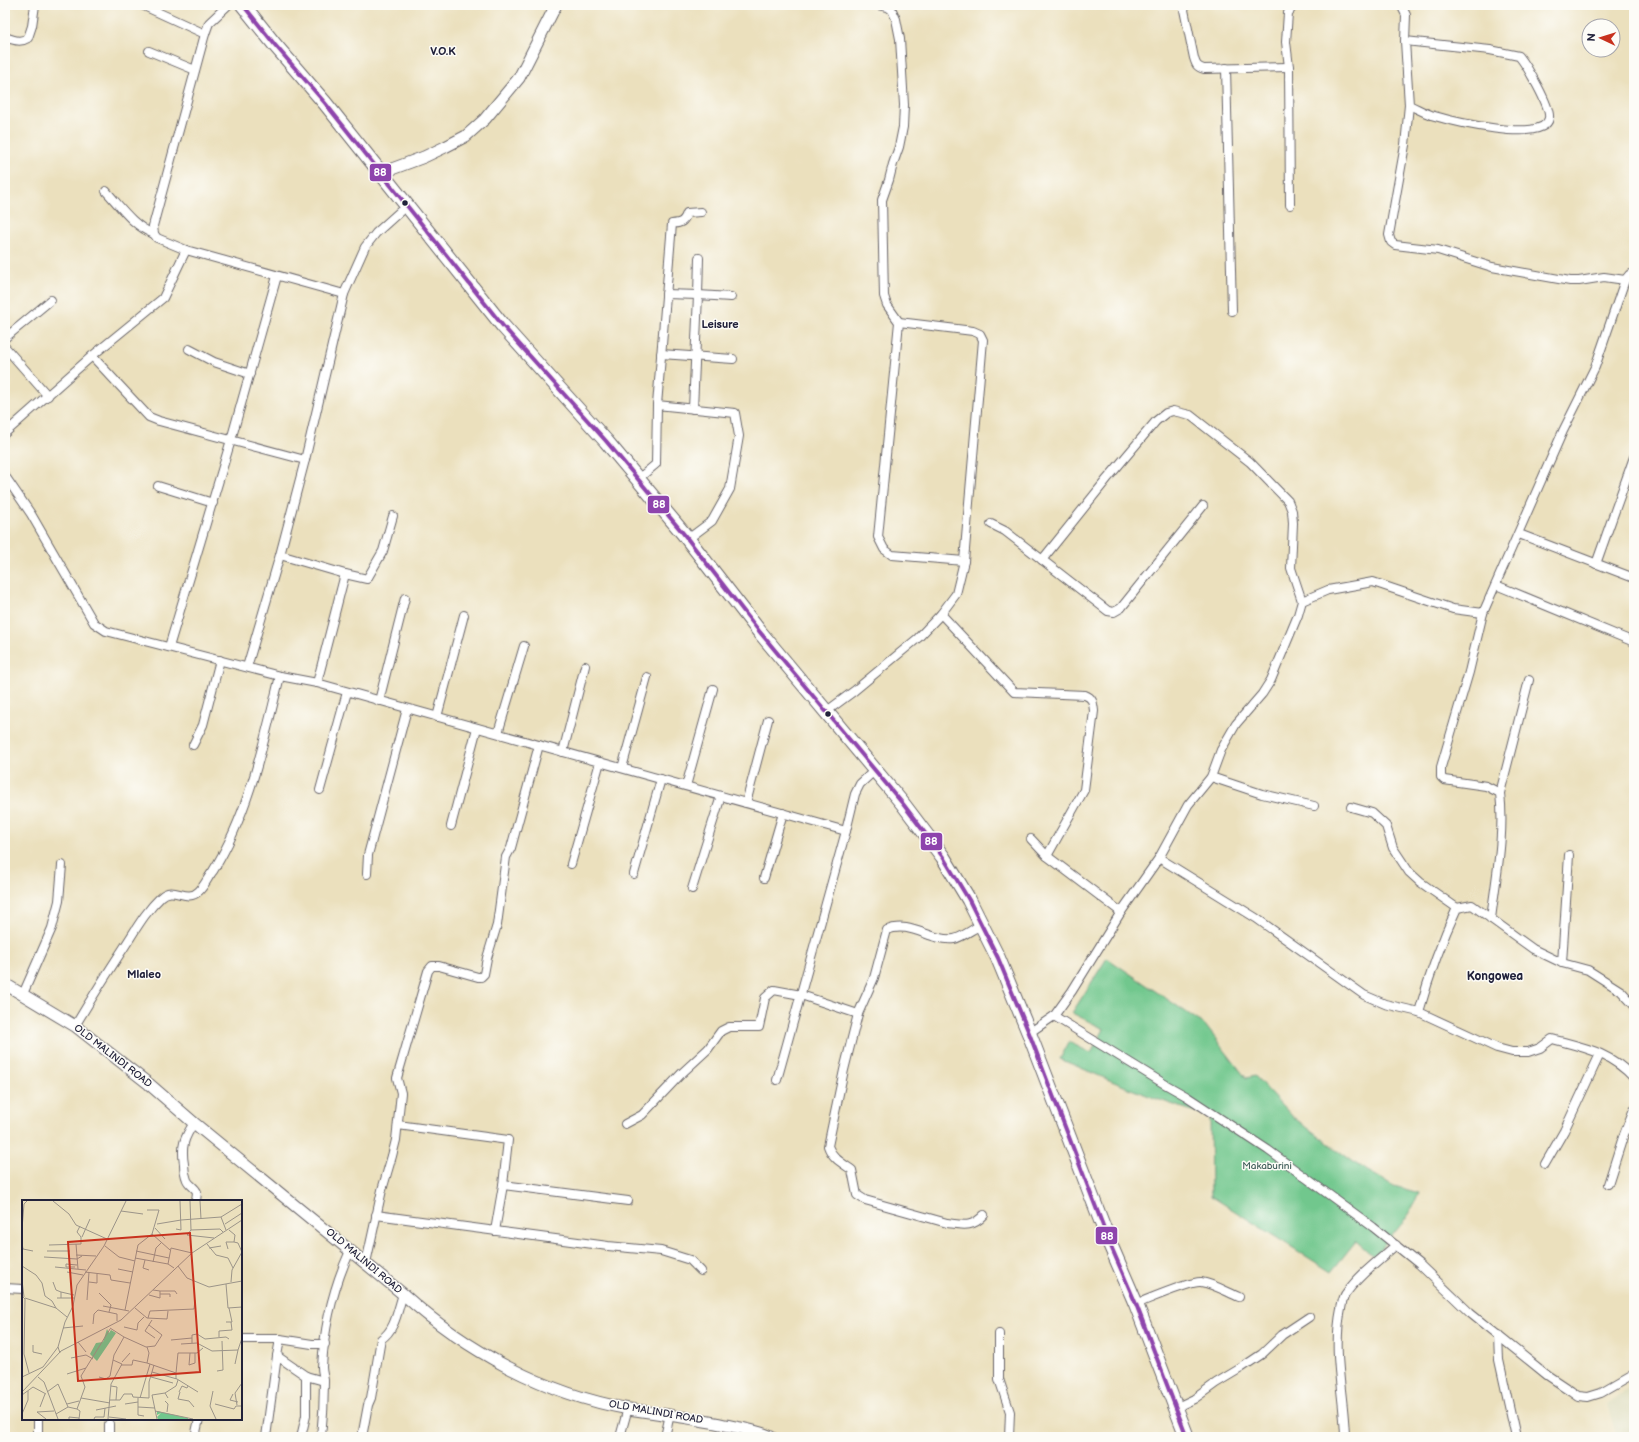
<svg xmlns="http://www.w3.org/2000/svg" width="1639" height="1442" font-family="'Balsamiq Sans',sans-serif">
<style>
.built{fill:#dad9b8}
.green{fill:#71c78d;stroke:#4a7464}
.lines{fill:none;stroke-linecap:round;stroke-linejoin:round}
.street-casing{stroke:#686468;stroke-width:10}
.secondary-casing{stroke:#686468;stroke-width:13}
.highway-casing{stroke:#686468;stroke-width:16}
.street{stroke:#fff;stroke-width:8}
.secondary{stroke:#fff;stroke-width:11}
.highway{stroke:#fff;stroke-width:14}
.bus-1-casing{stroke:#fdfcf7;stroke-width:7}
.bus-1{stroke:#8e44ad;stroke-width:4}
.bus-dot{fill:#22223b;stroke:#fdfcf7;stroke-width:1.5}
.labels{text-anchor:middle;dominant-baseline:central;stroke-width:3;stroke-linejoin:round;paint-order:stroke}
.street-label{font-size:10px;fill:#22223b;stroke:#fdfcf7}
.park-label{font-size:10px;fill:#3e5c58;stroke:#fdfcf7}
.neighbourhood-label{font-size:11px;font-weight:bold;fill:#22223b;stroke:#fdfcf7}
.quarter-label{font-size:12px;font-weight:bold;fill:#22223b;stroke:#fdfcf7}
.inset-road{fill:none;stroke:#9b9489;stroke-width:1}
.view{fill:#c8321e;fill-opacity:0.15;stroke:#c8321e;stroke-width:2}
.inset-edge{fill:none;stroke:#22223b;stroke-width:2}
.line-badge{stroke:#fdfcf7;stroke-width:1.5}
.badge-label{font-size:11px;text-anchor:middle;font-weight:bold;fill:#fff}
</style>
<rect width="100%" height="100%" fill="#fdfcf7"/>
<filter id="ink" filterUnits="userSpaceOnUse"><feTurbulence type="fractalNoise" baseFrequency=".025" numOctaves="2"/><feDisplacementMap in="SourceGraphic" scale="8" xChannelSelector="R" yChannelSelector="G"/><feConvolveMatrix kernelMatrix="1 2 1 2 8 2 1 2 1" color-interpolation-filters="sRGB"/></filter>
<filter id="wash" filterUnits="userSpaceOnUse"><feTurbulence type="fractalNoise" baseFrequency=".012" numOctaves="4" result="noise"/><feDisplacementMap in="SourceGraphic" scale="16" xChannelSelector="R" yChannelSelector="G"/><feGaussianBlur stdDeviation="0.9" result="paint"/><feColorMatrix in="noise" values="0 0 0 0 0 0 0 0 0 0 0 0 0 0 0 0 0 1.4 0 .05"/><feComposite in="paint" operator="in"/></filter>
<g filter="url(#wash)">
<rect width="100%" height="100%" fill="#ebe0bd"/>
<polygon class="built" points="1634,1385 1634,1437 1617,1437 1607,1404"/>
<path class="green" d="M1107 958 1205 1025 1246 1078 1255 1076 1293 1117 1359 1166 1394 1186 1419 1193C1410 1218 1391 1237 1373 1256L1356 1241 1331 1272 1211 1196 1210 1116C1158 1102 1109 1080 1060 1059L1069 1042 1091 1053 1104 1029 1072 1013Z"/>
</g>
<g filter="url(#ink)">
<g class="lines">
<defs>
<g id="street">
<polyline points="142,5 205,34"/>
<polyline points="228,5 209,23 205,34 153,226 154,234 157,238 186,250 344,294"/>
<polyline points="878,5 888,7 892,10 896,19 900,39 904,105 903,127 899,147 893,164 889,180 882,200 884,296 887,305 899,322 878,537 884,549 892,555 964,561"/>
<path d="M1183 5 1194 58C1196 65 1197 67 1204 69L1289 67"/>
<path d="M1401 5 1406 15 1405 41 1409 105C1416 108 1423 112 1431 115 1448 120 1545 145 1549 118 1551 107 1527 66 1519 56L1490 50 1405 41"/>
<path d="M5 37C14 40 20 43 28 38L32 26 35 5"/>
<polyline points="149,51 195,70"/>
<polyline points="1226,68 1232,311"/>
<polyline points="1409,105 1405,145 1389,235 1391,242 1395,245 1438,250 1492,267 1570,281 1579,281 1604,277 1625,280"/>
<path d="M106 191C120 206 134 227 154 234"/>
<polyline points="1290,205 1289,67 1286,42 1288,13 1294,5"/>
<polyline points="666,294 698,295 699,258"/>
<polyline points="5,338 51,300"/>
<polyline points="5,347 48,396"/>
<polyline points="189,349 214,362 250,374"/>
<polyline points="661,354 733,359"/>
<polyline points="92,356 149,417 159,421 305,460"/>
<path d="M657 405 672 224C681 223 684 222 687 213L701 212"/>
<polyline points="693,409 698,295 731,297"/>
<polyline points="5,433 92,356 163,298 186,250"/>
<polyline points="5,476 31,514 94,623 106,631 280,676 317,683 846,831"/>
<polyline points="638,479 656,464 657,405 735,413 739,436 730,489 712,521 688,539"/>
<polyline points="158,486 213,503"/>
<polyline points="991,524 1005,531 1108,611 1114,612 1121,608 1203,506"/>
<polyline points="1519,534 1634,578"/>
<polyline points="280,555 345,574 367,579 383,551 393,516"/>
<polyline points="1042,560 1107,479 1156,421 1166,413 1173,411 1190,415 1250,462 1288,501 1292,511 1293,523 1291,568 1302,601 1298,615 1271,680 1262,694 1236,724 1221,750 1211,777 1188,805 1159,858"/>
<polyline points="1596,564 1634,457"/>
<polyline points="1496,585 1634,642"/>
<polyline points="1302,601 1328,590 1373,582 1453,609 1483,613"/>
<path d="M941 614 1014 692 1085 695C1093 698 1093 703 1094 711L1084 790 1047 856"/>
<polyline points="169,647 231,440 277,276"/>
<polyline points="247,667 280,555 305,460 344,294 365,247 376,233 406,206"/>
<polyline points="317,683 345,574"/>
<polyline points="379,701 405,598"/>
<polyline points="827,711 854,691 918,638 941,614 956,594 964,561 983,340 980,334 973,331 899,322"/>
<polyline points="437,717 464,615"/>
<polyline points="498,733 524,646"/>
<polyline points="193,745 203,725 220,660"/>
<polyline points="563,752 585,666"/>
<polyline points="622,768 647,677"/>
<polyline points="1211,777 1262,794 1314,806"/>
<polyline points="686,786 713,689"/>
<polyline points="320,790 347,692"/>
<polyline points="1500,793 1529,680"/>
<polyline points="746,803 768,720"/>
<polyline points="1351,807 1372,813 1386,826 1393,848 1409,872 1420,882 1457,908"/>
<polyline points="451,826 477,728"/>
<polyline points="1031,839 1047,856 1121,912"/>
<polyline points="571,864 600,762"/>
<polyline points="367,874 368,855 407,709"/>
<polyline points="634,874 661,779"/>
<polyline points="764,878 783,813"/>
<polyline points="692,889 721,796"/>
<path d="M1491 919C1496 877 1505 835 1500 793L1486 786 1444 780 1441 777V767L1469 672 1483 613 1563 431 1595 367 1625 280 1629 275 1634 273"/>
<path d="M981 925C974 928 961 938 954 939 931 942 910 920 887 930L874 978 858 1014 844 1070 828 1146C832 1158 842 1163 852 1170L857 1195 865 1200 947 1223C963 1225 972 1228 984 1215"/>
<polyline points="1562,963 1569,855"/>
<polyline points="23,994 52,928 59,901 62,865"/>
<path d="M1419 1012C1429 976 1441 942 1457 908L1472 905 1533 949 1562 963 1588 970 1621 991 1634 1005"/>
<polyline points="1054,1016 1163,1083 1186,1096 1268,1150 1373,1227 1419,1264 1470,1313 1547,1375 1571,1391 1578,1396 1588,1397 1601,1393 1634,1374"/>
<path d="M75 1026C91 999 108 972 125 946 136 929 146 911 161 897 174 884 186 904 199 891 205 885 208 877 213 871 249 814 264 741 280 676"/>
<path d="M1029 1033 1054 1016 1072 991 1121 912 1159 858 1256 918 1364 995 1385 1004 1419 1012 1497 1048 1512 1052H1528L1540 1048 1552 1039C1585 1048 1610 1052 1634 1078"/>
<polyline points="777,1080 846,831 855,794 860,784 875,770"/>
<path d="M194 1123C184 1138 181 1146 184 1164 184 1170 185 1175 187 1180 189 1185 195 1187 197 1192L196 1201"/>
<polyline points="625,1124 642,1115 682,1073 708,1049 721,1031 729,1027 759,1027 765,998 774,990 801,995 858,1014"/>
<polyline points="398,1125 508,1140 503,1185 495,1231"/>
<polyline points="1545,1164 1564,1131 1600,1054"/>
<polyline points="1608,1184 1623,1137 1634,1109"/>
<polyline points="503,1185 628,1201"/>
<polyline points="376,1215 608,1246 661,1251 690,1260 701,1271"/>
<polyline points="366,1263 382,1190 392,1156 396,1140 401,1093 397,1078 428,971 432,966 439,966 478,977 481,977 484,974 487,958 497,925 506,857 511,848 539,745"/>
<polyline points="5,1288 23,1289"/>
<path d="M1136 1304C1149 1299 1190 1281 1201 1282 1214 1284 1227 1292 1239 1297"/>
<polyline points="999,1334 999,1379 1010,1412 1009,1437"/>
<polyline points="1498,1335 1499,1360 1516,1437"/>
<polyline points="241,1339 280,1339 312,1344 325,1344"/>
<polyline points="280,1339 277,1356 306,1376 324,1381"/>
<polyline points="1175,1408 1194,1399 1216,1383 1241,1368 1262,1354 1282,1335 1309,1317"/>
<polyline points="109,1424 109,1437"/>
<polyline points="38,1437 38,1419"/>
<polyline points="195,1437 199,1419"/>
<polyline points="266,1437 277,1356"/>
<polyline points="301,1437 306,1416 306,1376"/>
<path d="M321 1437C323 1419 324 1400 324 1382 324 1377 322 1372 322 1367 324 1328 334 1286 350 1251"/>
<path d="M362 1437 368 1405 371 1398 381 1339C395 1331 398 1309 403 1294"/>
<polyline points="620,1437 628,1408"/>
<polyline points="665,1437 670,1414"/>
<path d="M1345 1437C1344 1394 1332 1353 1341 1309 1342 1303 1343 1296 1347 1292 1360 1274 1379 1260 1396 1245"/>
</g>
<g id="secondary">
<polyline points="381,173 424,157 445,147 466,136 485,119 519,78 556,5"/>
<path d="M5 984 75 1026 149 1084 194 1123 403 1294C466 1351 545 1394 629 1409 661 1414 693 1418 725 1425 741 1428 757 1430 771 1437"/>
</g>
<polyline id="highway" points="243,5 275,45 325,103 503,326 606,441 683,533 759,631 903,804 943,857 969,900 998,958 1029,1033 1110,1244 1136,1304 1187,1437"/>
</defs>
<use href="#street" class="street-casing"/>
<use href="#secondary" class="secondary-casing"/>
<use href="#highway" class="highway-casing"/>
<use href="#street" class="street"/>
<use href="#secondary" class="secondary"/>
<use href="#highway" class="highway"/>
<defs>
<polyline id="bus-1" points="243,5 275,45 325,103 503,326 606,441 683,533 759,631 903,804 943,857 969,900 998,958 1029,1033 1110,1244 1136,1304 1187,1437"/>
</defs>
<use href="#bus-1" class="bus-1-casing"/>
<use href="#bus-1" class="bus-1"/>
</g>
</g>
<g class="bus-dot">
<circle cx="405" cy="203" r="3.5"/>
<circle cx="828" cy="714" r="3.5"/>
</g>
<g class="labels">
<g class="street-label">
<text transform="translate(113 1056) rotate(38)">OLD MALINDI ROAD</text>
<text transform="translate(364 1261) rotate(40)">OLD MALINDI ROAD</text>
<text transform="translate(656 1412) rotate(10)">OLD MALINDI ROAD</text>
</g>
<g class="park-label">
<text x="1267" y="1166">Makaburini</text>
</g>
<g class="neighbourhood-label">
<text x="443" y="51">V.O.K</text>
<text x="720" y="324">Leisure</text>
<text x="144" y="974">Mlaleo</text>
</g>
<g class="quarter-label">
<text x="1495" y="976">Kongowea</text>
</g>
</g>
<g transform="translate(22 1200)">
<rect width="220" height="220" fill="#ebe0bd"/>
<path d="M85 129 87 133 89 130 94 133 75 161 68 154 74 143 81 142ZM135 211 166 218V219H136L135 217 139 213 135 215Z" fill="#71c78d"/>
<path class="inset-road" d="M31 1 47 14 54 25 85 39M168 1 169 30 165 35 192 38M178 1 179 19M125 10H137L130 34M99 11 121 14M199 17 204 30M135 24 159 20 199 17 220 4M203 24 220 13M133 28 143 39M0 29 2 4 5 1M154 29 159 30 158 1M169 30 198 29 201 32M207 30 213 35 212 42 216 43 220 52 210 70 209 82M60 37 68 19M0 43 1 49 11 51M54 44 56 69M185 44 194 55 206 58 211 68M27 45 59 44V37L55 32 58 26M83 46 97 57 113 61M187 48 199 46M206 49 204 42H212M25 51H48M114 51 147 58M54 55 74 56M22 57 55 59 60 56M113 58 146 64 152 68M123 60 121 68 127 70M131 62 134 48 139 43M146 64 149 48 170 53M0 66 14 75 20 83 23 96 30 101 34 108M156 66 165 78 187 87 220 81M33 67 64 70M53 67H44V64L55 65M96 69 111 72M45 72 61 75M63 72 88 75 89 80 108 83M0 80 2 97M31 82 34 90 39 92M67 82 75 83V74M204 84 206 108 220 107M138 91H153L155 94M77 93 89 105 87 112M138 94H148V97M127 95 138 98V91L131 90M0 96 3 99 2 154 7 173M3 98 34 108 45 117M35 98H52M39 98V92L52 95M65 100 67 72M81 106 107 111M113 108 125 118 145 119 146 111M103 110 116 45 130 34 148 50M126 118 128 111 172 109 173 100M130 120 123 131 133 138M204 122H210L207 108M71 124 72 114 76 110 95 114V121M102 127 115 130 116 123 122 117M41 128 61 126M102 137 124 147 133 146 140 135 127 125M197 137V131L210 130 209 122M149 140 170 138M56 142 64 152M170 143V135L175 134 183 139 204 137 207 139M159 144 175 143 190 151 216 150 220 138M11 145V152L20 154M125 147 127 153 125 163M38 153 36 147 43 122 51 106 55 85 82 46 104 1M173 153V163L167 165 168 153H175L181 148M49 158 64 155 71 159M100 162 108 153M213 164 216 150M99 165H110L111 160 125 163 154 173V179M195 171 201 170 200 141M130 172 155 179 176 192M154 173 156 153H168M45 174 64 168M0 177 21 167 36 147M16 177 22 182 36 219M77 177 84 179 88 176 92 155 102 137 88 128M129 177 151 183M89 186 95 187 94 200M191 191 188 206 194 219M0 192 39 151 99 120 170 53 220 20M25 192 36 184 46 207M157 192 160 186 165 188 166 186M158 192 156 199 167 201 172 207M211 194 208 200 216 202M0 195 11 187 24 194M59 198 63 187 59 176 88 129M116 198V215L122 216M118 198 128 164M146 198 143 193 154 186 156 180M88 200H98L102 194H110L111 197 127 198V182L132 165M143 201 146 204 145 212M45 204 57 201M103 204 116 202M193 204 212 209 214 206H220M215 205 213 193 220 183M18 207 23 194M116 207 133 208M55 209 59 198 88 203M74 210 94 206M133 211 171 219M0 214 6 200V191M34 214 46 207 55 209 58 211 57 219M87 217 104 219M24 219 15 212 32 211M47 219V217L57 218M72 219 73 217H82L83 208M86 219 89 184 100 164 91 160M135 219 130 195 143 193"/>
<path class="view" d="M168 33 178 172 56 181 46 42Z"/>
<rect width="220" height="220" class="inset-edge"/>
</g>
<g class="line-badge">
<rect x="369" y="163" width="23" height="19" rx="4" fill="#8e44ad"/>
<rect x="647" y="495" width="23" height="19" rx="4" fill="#8e44ad"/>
<rect x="920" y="832" width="23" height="19" rx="4" fill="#8e44ad"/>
<rect x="1095" y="1226" width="23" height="19" rx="4" fill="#8e44ad"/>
</g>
<g class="badge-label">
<text x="380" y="176">88</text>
<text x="659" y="508">88</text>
<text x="931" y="845">88</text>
<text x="1107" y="1240">88</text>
</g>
<rect width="1639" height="1442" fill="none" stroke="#fdfcf7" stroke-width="20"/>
<g transform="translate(1601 38) rotate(274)"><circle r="19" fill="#fdfcf7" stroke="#a5a5ac"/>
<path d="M0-3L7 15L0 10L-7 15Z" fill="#c8321e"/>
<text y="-6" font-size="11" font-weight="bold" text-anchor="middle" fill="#22223b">N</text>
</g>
</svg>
